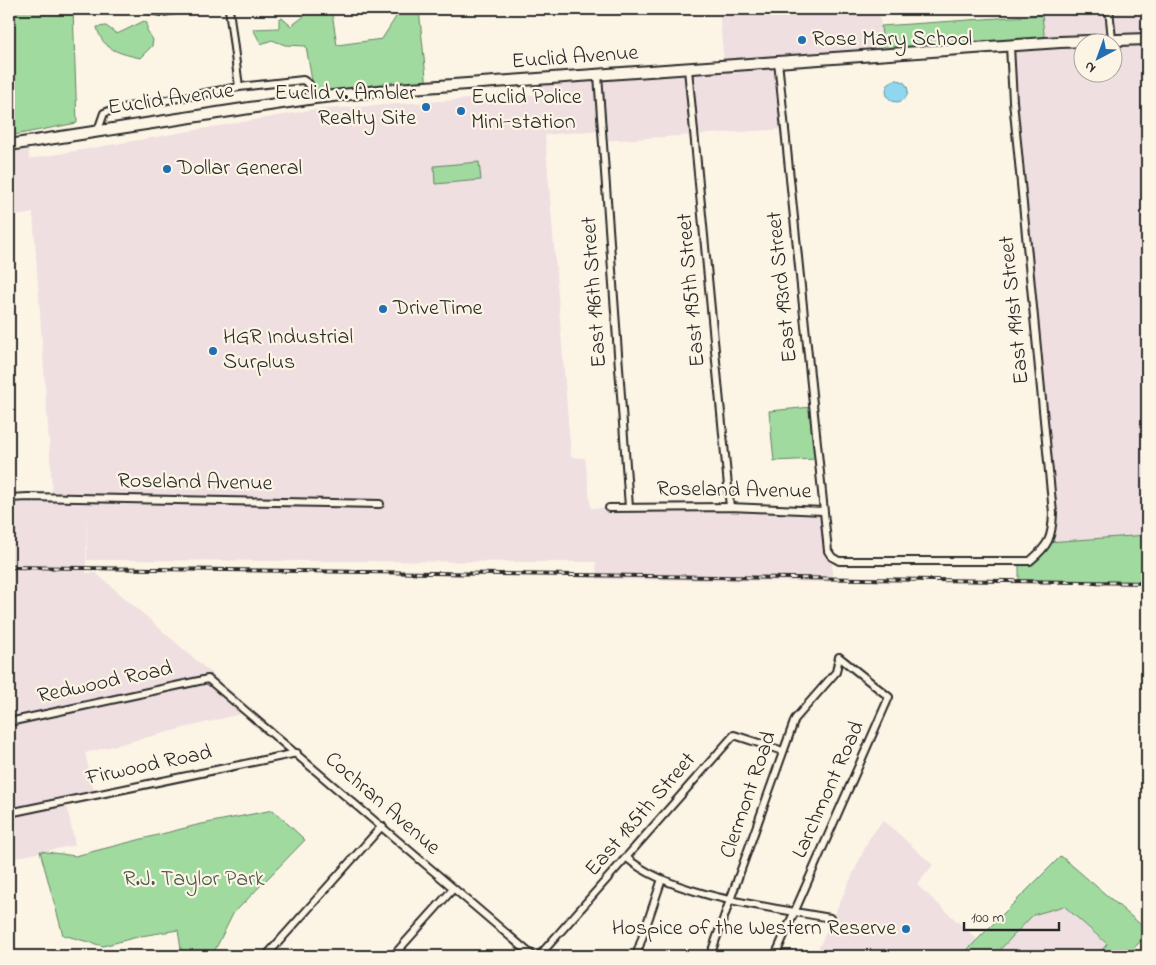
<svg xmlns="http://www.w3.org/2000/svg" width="1156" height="965" font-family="'Indie Flower',sans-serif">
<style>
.built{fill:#efdfe0;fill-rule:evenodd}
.green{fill:#a0da9f;stroke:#668265}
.water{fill:#8ed7ef;stroke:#6692a1}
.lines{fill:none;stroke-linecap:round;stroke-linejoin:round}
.minor-casing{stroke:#2b2b2b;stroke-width:10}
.primary-casing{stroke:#2b2b2b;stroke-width:14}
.minor{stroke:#fcf5e5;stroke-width:6}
.primary{stroke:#fcf5e5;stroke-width:10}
.rail-casing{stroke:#2b2b2b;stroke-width:4}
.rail{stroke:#fcf5e5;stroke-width:2;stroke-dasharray:5.5;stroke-linecap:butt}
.poi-dot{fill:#1f6fb2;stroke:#fcf5e5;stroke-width:2}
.labels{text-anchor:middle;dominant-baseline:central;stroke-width:4.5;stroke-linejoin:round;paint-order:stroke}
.poi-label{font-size:22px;fill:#2b2b2b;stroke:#fcf5e5;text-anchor:start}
.street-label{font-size:22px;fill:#2b2b2b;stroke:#fcf5e5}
.park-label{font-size:22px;fill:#485748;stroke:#fcf5e5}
</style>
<rect width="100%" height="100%" fill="#fcf5e5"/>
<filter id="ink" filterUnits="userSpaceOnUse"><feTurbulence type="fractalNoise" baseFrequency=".02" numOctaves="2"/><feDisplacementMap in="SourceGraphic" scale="10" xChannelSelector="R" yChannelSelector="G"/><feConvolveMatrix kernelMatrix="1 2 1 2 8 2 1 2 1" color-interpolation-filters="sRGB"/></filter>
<g filter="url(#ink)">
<g class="built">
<polygon points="719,9 879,9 884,54 778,61 785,129 602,141 601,130 545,135 571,457 585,458 591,508 823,511 832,557 832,582 597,579 596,562 87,560 87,504 86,573 96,573 251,708 248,712 85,753 95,795 66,801 75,845 9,859 9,498 51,498 52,485 33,213 9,217 9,145 28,141 29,159 311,110 541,94 540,79 724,65"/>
<path d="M1046 9H1147V535L1048 542 1053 527 1010 46 1045 43 1042 15ZM1084 42H1114V72H1084Z"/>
<polygon points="883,820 933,865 917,885 977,939 961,956 815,956 869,839"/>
<polygon points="1064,906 1107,945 1097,956 994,956 1033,915"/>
</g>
<g class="green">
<polygon points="9,9 73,9 77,123 9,136"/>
<polygon points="314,9 335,9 332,13 337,45 382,39 401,9 419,9 427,87 315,98 306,46 285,45 272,40 261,44 253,29 279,28 279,19 282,18 291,26"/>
<polygon points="1042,15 1045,43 884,54 881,26"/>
<path d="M144 21 147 23V30L153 40 152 46 140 58C119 53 102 50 97 27L106 26 117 34Z"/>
<polygon points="479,162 481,180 435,184 434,166"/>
<polygon points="812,407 817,459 774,461 769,411"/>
<polygon points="1147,535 1147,583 1019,581 1019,561 1030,561 1048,542"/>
<polygon points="273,810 305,840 233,914 212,956 182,956 178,930 141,936 103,946 63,935 40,851 75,856 197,825"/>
<polygon points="1061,856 1147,930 1147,934 1127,956 1097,956 1107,944 1064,906 1033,915 994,956 961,956"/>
</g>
<circle class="water" cx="897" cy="91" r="11"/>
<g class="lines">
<defs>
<g id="minor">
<polyline points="141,9 162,12 183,9"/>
<polyline points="229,9 239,87"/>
<polyline points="1109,9 1112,39"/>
<path d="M778 61 828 551 832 557 839 561H1030C1049 545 1052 538 1053 513L1013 101 1010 46"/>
<polyline points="688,69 730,507"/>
<polyline points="598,75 629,507"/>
<polyline points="98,130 104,113 112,110 239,87 303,80 309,84 315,98"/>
<polyline points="9,498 28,497 380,504"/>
<polyline points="609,508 730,507 823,511"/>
<polyline points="9,722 208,679 533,956"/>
<polyline points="9,813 297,753"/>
<path d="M627 858C672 897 771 907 830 918"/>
<polyline points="266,956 382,826"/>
<polyline points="393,956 453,889"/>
<polyline points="539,956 734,735 783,751"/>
<polyline points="636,956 662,879"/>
<polyline points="710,956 795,719 836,672 839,657 889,697 775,956"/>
</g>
<polyline id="primary" points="9,145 315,98 397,89 1060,42 1147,39"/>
</defs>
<use href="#minor" class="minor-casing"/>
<use href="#primary" class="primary-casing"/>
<use href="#minor" class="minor"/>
<use href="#primary" class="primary"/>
<defs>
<polyline id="rail" points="9,567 1147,583"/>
</defs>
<use href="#rail" class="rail-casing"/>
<use href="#rail" class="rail"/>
</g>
</g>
<g class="poi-dot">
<circle cx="802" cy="40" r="5"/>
<circle cx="426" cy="107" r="5"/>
<circle cx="461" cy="111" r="5"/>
<circle cx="167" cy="169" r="5"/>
<circle cx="383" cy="309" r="5"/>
<circle cx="213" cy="351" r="5"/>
<circle cx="906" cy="929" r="5"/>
</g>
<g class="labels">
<g class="poi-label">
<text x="812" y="40">Rose Mary School</text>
<text x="416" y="94" text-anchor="end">Euclid v. Ambler<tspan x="416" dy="25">Realty Site</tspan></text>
<text x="471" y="98">Euclid Police<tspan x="471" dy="25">Mini-station</tspan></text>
<text x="177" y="169">Dollar General</text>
<text x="393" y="309">DriveTime</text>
<text x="223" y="338">HGR Industrial<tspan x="223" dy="25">Surplus</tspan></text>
<text x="896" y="929" text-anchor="end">Hospice of the Western Reserve</text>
</g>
<g class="street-label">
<text transform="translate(575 58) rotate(-4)">Euclid Avenue</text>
<text transform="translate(171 100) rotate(-8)">Euclid Avenue</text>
<text transform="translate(783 287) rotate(-96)">East 193rd Street</text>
<text transform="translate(692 290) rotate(-95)">East 195th Street</text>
<text transform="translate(595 292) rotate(-94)">East 196th Street</text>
<text transform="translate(1015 310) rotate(-96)">East 191st Street</text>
<text transform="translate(195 483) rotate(1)">Roseland Avenue</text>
<text transform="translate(734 491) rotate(1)">Roseland Avenue</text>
<text transform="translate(105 683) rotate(-12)">Redwood Road</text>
<text transform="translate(149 766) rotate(-12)">Firwood Road</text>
<text transform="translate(829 790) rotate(-66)">Larchmont Road</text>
<text transform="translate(749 795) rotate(-71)">Clermont Road</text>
<text transform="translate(382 804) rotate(41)">Cochran Avenue</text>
<text transform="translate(641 815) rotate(-49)">East 185th Street</text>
</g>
<g class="park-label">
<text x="194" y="880">R.J. Taylor Park</text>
</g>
</g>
<rect width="1156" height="965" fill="none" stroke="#fcf5e5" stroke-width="30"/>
<rect x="15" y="15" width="1126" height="935" fill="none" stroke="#2b2b2b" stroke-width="2" filter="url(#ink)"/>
<g transform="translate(1098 58) rotate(221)"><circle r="24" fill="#fcf5e5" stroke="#a8a49b"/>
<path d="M0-4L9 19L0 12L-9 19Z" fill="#1f6fb2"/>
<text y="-8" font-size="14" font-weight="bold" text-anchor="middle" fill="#2b2b2b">N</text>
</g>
<path d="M964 922v8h95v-8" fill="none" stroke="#2b2b2b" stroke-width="2.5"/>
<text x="971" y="922" font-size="15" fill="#2b2b2b" stroke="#fcf5e5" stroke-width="4" paint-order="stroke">100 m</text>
</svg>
